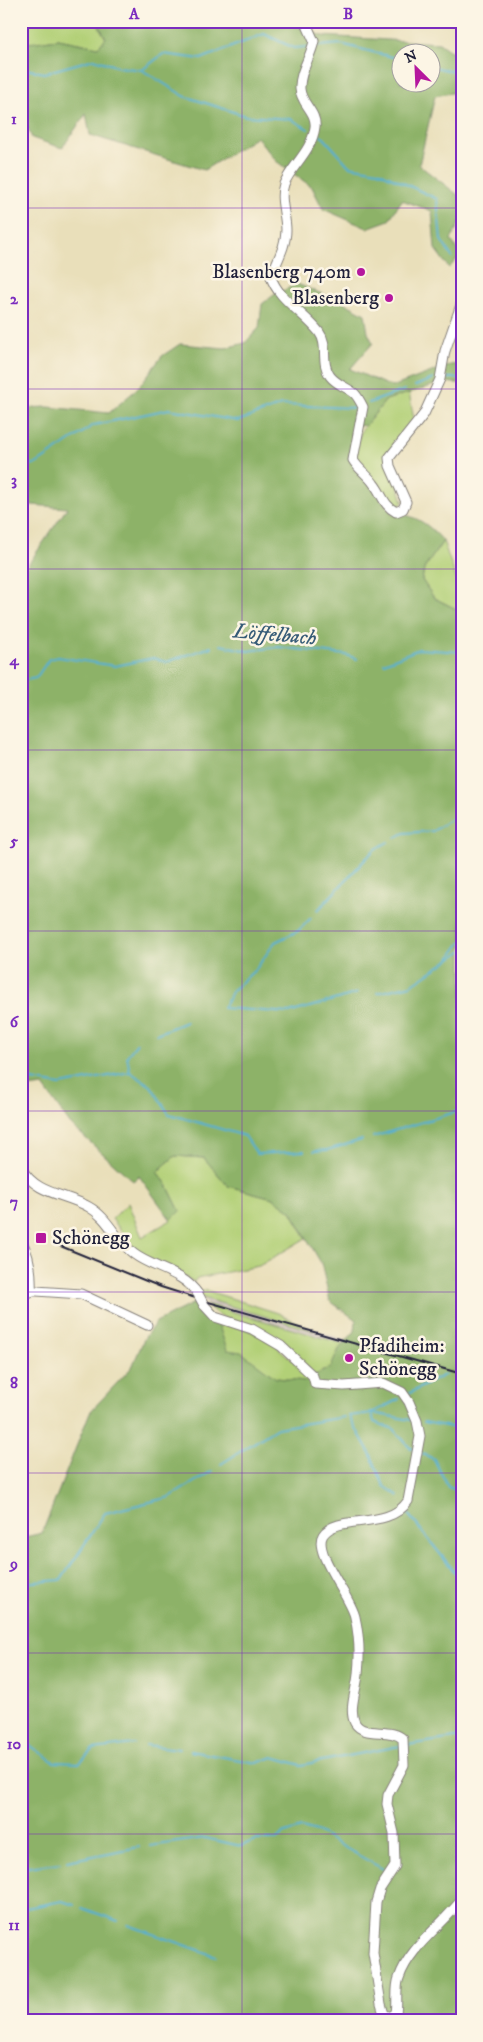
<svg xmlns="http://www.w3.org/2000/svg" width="483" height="2042" font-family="'IM FELL DW Pica',serif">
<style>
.industrial{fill:#cec1ba}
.green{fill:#b2d077;stroke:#6a7959}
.forest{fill:#8db268;stroke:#586a52;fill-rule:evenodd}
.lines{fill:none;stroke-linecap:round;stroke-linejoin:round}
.stream{stroke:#54b0d2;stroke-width:2}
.minor-casing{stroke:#86807a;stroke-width:11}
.minor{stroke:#fff;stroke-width:9}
.rail{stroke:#22223b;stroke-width:2}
.minor-bridge-casing{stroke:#86807a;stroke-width:11;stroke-linecap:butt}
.minor-bridge{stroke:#fff;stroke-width:9}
.grid{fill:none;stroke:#7b2cbf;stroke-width:1;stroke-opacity:0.55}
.poi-dot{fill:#b5179e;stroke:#fcf5e5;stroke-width:2}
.labels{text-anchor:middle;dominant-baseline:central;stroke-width:5;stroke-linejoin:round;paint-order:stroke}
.poi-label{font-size:20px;fill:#22223b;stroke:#fcf5e5;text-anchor:end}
.water-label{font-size:21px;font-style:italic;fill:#365b77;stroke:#fcf5e5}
.neatline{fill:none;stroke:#7b2cbf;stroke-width:2}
.grid-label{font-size:16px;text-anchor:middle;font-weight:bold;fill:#7b2cbf}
</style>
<rect width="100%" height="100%" fill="#fcf5e5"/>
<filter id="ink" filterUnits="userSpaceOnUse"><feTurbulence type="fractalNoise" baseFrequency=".02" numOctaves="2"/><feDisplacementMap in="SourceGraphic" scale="10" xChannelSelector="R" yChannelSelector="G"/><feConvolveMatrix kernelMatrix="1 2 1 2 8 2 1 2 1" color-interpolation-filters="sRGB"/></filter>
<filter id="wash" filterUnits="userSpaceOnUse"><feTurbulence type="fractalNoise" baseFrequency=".0096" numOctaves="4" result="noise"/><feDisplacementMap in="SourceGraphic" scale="20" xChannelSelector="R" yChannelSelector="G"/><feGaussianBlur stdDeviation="1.12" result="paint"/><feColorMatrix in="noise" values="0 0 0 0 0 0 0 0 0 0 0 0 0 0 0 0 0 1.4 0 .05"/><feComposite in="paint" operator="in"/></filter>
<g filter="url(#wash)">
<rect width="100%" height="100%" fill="#e9dfba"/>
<polygon class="industrial" points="203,1298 347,1340 344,1344 206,1304"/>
<g class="green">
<polygon points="21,21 96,21 106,39 98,47 58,39 21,44"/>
<polygon points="409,392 414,420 411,428 389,451 403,502 398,508 390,505 358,461 355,452 361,431 386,400"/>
<polygon points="443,541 462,595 462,612 434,598 422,580 424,569"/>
<polygon points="175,1156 204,1158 228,1186 273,1198 291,1211 306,1238 259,1266 197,1278 194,1282 138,1252 112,1219 128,1203 142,1237 171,1220 180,1211 166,1183 157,1172"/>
<polygon points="205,1290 278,1313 314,1331 203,1298 200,1293"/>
<polygon points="206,1304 344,1344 331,1367 315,1375 292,1353 217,1314"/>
<polygon points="218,1323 246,1329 275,1345 311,1377 305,1381 276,1378 241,1353 226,1350"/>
</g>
<g class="forest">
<path d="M96 21H282L322 36 439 43 462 59V91L435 96 419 165 462 198V218L451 240 461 255 449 268 435 249 432 211 402 200 389 220 367 228 323 209 312 187 276 161 257 137 204 170 90 135 86 114 62 148 32 138 21 112V44L58 39 98 47 106 38ZM400 52H430V82H400Z"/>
<path d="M297 284 343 302 365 314 368 333 373 343 350 369 392 387 450 365 462 364V384L445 382 386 400 365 426 357 425 349 458 393 514C413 513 430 525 443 541L424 569 422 580 434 598 462 612V2021H21V1538L42 1533 90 1412 132 1367 145 1337 156 1322 196 1302 218 1323 227 1350 241 1352 276 1378 305 1381 331 1367 339 1349 355 1331 356 1320 330 1301 321 1263 291 1211 273 1198 228 1186 204 1158 175 1156 157 1172 166 1183 180 1211 171 1220 139 1176 133 1181 70 1124 43 1086 21 1089V575L67 508 21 504V408L48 407 109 413 138 388 162 356 180 344 225 348 245 343 259 328 262 304 274 295Z"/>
</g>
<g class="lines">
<g class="stream">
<polyline points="319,46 341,44 400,59"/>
<polyline points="430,66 451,71"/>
<polyline points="21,68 44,73 94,59 119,67 142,70 184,96 246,116 291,119 308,129"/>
<polyline points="142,70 163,54 201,59 264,34 294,48 307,47"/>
<polyline points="319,135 324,138 349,166 378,171 437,199 441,240 452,257"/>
<polyline points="445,378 462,378"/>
<polyline points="415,386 433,379"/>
<polyline points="369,403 405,390"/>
<polyline points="21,465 36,464 94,425 169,409 238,421 282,405 354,408"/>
<polyline points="221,645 248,651 278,647 346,655 357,659"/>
<polyline points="384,663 419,649 462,652"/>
<polyline points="21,681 36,678 49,659 58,657 115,666 153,658 166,662 211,647"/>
<polyline points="395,838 404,833 433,831 462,812"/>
<polyline points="318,910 374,850 388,842"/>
<polyline points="311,918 298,931 275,942 256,969 233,990 223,1008 289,1013 358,993"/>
<polyline points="448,960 462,941"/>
<polyline points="377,993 411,985 462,951"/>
<polyline points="156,1034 186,1022"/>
<polyline points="130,1072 151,1086 169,1114 245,1136 257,1154 304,1151"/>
<polyline points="21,1078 60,1085 130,1072 127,1056 137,1043"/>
<polyline points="373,1137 462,1110"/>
<polyline points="314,1151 327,1150 362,1140"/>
<polyline points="457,1368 462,1366"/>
<polyline points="410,1393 446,1374"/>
<polyline points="399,1399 372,1413 349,1416 370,1453 384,1486 399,1496"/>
<polyline points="411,1420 372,1413 374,1422 394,1429 409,1447 415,1450"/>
<polyline points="424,1422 462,1429"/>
<polyline points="421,1453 434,1459 448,1487 462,1492"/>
<polyline points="221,1464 277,1428 344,1417"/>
<polyline points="408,1514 462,1581"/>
<polyline points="21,1583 61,1580 105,1513 170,1497 212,1471"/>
<polyline points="21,1739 54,1762 79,1763 93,1749 134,1744"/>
<polyline points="146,1745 179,1749"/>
<polyline points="407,1745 462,1737"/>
<polyline points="190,1751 257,1763 273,1757 301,1765 400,1746"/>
<polyline points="150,1846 205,1838 241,1846 255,1840 275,1840 283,1834 301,1828 317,1832 383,1869"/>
<polyline points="67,1861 139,1847"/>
<polyline points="21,1868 60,1863"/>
<polyline points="82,1908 118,1921"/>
<polyline points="21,1909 62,1901 74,1905"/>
<polyline points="128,1925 216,1956"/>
</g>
</g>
</g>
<g filter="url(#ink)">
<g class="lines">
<defs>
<g id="minor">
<path d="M305 21 314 41C311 57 299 72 300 89 301 104 317 112 315 127 312 151 292 165 284 184 279 199 286 215 286 230 286 247 276 262 271 277 278 299 304 313 319 332 329 345 320 362 330 376 337 385 347 387 355 394 358 397 361 403 363 407L353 460C359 470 368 475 374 484 382 494 384 506 396 512L403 509 406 502 390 466 389 458 424 414 440 379 445 351 462 302"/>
<path d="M21 1168C37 1195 64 1193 89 1207 109 1218 116 1241 134 1254 154 1269 182 1271 198 1294"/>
<path d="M21 1240C30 1256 32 1273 31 1292"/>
<polyline points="21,1290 81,1294 147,1325"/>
<path d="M204 1305 215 1317 252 1329 281 1346 313 1376 315 1384 344 1386 383 1383 402 1392 409 1402 417 1421 420 1436 408 1501C388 1531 338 1513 323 1535 312 1552 351 1597 355 1617 359 1635 360 1656 358 1674 357 1689 348 1709 355 1723 364 1738 390 1727 403 1739L404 1765 388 1795 387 1804 394 1833 395 1866 380 1889 376 1902 373 1953 381 2004 384 2014 390 2017 396 2013C398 2002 395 1988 399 1978 410 1946 442 1926 462 1899"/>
</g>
</defs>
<use href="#minor" class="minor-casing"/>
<use href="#minor" class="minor"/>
<polyline class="rail" points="58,1245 161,1287 205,1301 462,1374"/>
<defs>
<polyline id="minor-bridge" points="198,1294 204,1305"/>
</defs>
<use href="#minor-bridge" class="minor-bridge-casing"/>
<use href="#minor-bridge" class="minor-bridge"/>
</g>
</g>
<path class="grid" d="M242 21V2021M21 208H462M21 389H462M21 569H462M21 750H462M21 931H462M21 1111H462M21 1292H462M21 1473H462M21 1653H462M21 1834H462"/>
<g class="poi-dot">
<circle cx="361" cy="272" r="5"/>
<circle cx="389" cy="298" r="5"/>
<rect x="35" y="1232" width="12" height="12" rx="2.5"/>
<circle cx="349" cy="1358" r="5"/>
</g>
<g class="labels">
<g class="poi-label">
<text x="351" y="272">Blasenberg 740m</text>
<text x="379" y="298">Blasenberg</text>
<text x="52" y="1238" text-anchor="start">Schönegg</text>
<text x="359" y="1346" text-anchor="start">Pfadiheim:<tspan x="359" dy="23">Schönegg</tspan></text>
</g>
<g class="water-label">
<text transform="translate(275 635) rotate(5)">Löffelbach</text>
</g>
</g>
<rect width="483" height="2042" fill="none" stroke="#fcf5e5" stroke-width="55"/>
<g transform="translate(416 68) rotate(336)"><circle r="24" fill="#fcf5e5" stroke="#a5a1a1"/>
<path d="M0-4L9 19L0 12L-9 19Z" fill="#b5179e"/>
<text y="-8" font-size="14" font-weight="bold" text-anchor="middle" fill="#22223b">N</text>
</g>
<rect x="28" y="28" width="428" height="1986" class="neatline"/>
<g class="grid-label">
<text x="134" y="19">A</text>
<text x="348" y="19">B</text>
<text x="14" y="124">1</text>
<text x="14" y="304">2</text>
<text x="14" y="485">3</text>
<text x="14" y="665">4</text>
<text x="14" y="846">5</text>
<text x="14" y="1027">6</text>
<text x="14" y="1207">7</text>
<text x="14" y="1388">8</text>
<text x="14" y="1569">9</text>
<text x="14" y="1749">10</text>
<text x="14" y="1930">11</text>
</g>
</svg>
